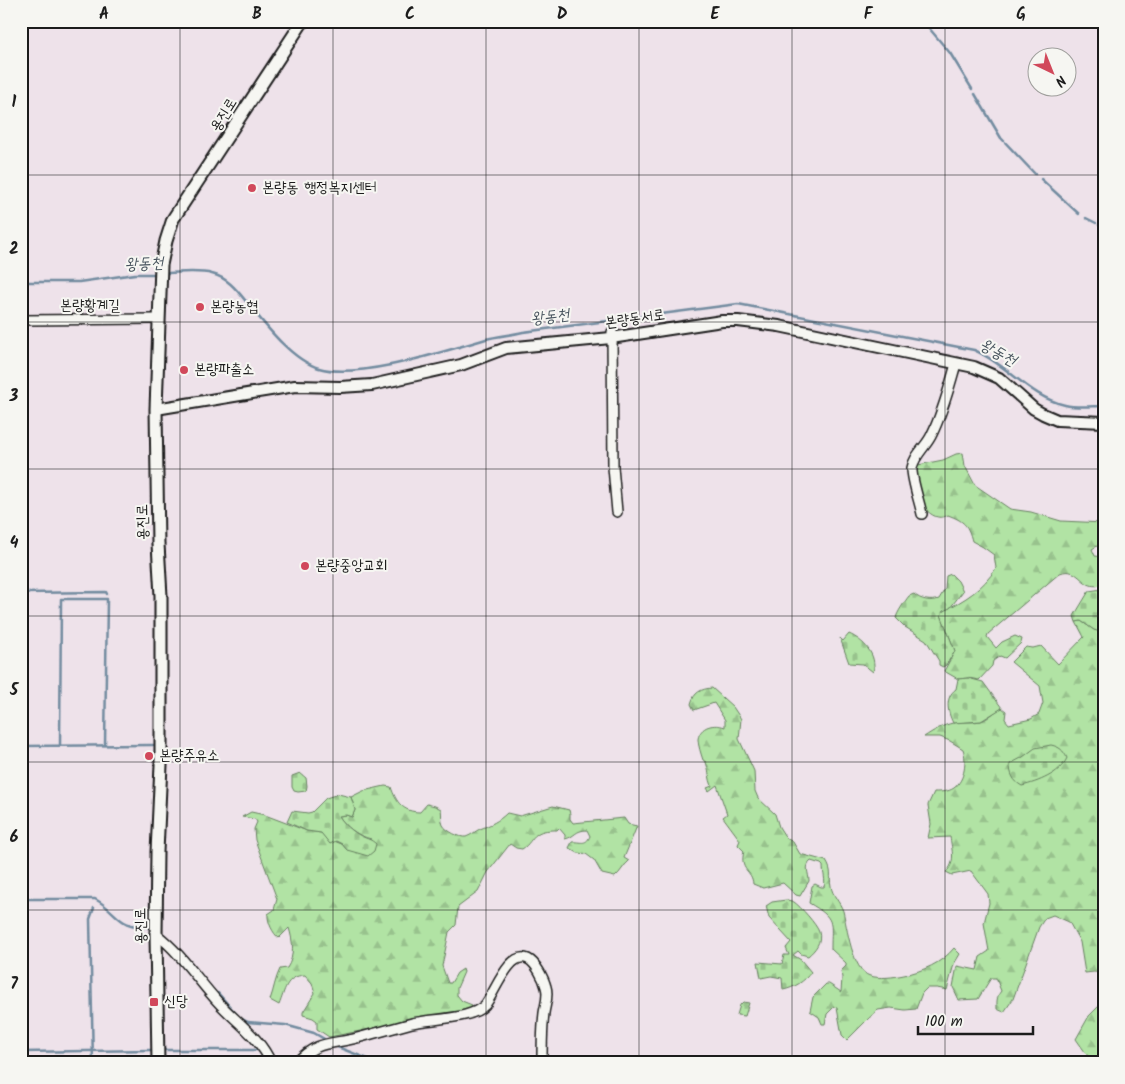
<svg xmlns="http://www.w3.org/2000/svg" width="1125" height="1084" font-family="Kalam,'Poor Story',sans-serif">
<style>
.forest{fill:url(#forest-firs);stroke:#668060}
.cemetery{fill:url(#cemetery-stones);stroke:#668060}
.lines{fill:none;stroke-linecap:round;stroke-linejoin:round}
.stream{stroke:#738ca0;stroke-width:2.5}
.minor-casing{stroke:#1c1c1c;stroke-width:12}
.tertiary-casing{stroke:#1c1c1c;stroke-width:14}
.secondary-casing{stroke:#1c1c1c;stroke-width:15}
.minor{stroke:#f6f6f2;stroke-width:9}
.tertiary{stroke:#f6f6f2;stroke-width:10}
.secondary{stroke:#f6f6f2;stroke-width:11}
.grid{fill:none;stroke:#1c1c1c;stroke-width:1;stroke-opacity:0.55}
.poi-dot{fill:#d1495b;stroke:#f6f6f2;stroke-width:2}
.labels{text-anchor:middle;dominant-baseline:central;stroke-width:4;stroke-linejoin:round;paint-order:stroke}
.street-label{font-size:15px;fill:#1c1c1c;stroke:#f6f6f2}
.poi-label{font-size:15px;fill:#1c1c1c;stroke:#f6f6f2;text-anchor:start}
.water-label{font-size:16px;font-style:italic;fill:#48545e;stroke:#f6f6f2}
.neatline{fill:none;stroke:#1c1c1c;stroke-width:2}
.grid-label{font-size:16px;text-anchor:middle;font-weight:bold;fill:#1c1c1c}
</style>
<defs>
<pattern id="forest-firs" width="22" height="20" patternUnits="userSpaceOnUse" patternTransform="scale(1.25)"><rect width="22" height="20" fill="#b1e3a4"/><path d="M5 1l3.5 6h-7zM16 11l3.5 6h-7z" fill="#98c28d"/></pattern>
<pattern id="cemetery-stones" width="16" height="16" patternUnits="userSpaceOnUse" patternTransform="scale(1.25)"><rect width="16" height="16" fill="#b1e3a4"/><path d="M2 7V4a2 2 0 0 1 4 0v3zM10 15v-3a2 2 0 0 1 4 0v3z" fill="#98c28d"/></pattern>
</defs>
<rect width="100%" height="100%" fill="#eee2ea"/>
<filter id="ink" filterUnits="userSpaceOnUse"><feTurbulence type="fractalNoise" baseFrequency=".02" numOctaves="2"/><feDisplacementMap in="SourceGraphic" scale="10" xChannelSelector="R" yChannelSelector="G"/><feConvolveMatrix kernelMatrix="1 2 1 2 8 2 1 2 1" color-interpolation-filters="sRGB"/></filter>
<g filter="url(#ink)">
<g class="forest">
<path d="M963 453 965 466 975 485 1010 509 1031 512 1061 521 1104 523V542L1092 549 1095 556 1104 557V584C1081 593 1081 565 1060 573L988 634 987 637 996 648 1002 642 1015 636 1022 639 1021 643 1005 658 1000 656 993 661 992 666 979 680 968 678 958 679 944 671 955 651 941 615 943 611C965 600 983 589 996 568L994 555 983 547 972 541C968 525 964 521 948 515 938 521 929 514 923 506L915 468 918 465 943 460 956 454Z"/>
<path d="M1081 621 1094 630 1104 632V977L1102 973 1094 972 1085 973 1080 942 1069 922 1053 915 1045 918 1039 927 1013 999 1004 1012 997 1009C997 1003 996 997 1001 991L996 978H991L978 999 959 1000 953 987 957 966 977 970 980 957 989 951 984 923 989 903 988 894 971 871 952 875 946 872C956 863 952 850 950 837L928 838 931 824 928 805 934 792C941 792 948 792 954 788 965 780 967 761 963 749L950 741 940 737H924C933 731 943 725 953 723 962 721 972 723 981 721 990 718 994 711 1002 708L1006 711 1005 719 1009 724 1031 719 1039 714 1043 703 1040 686 1011 662 1026 647 1033 648 1041 646 1058 664 1084 637 1076 622Z"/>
<path d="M712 688 733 707 741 719 739 739 754 771 755 791 758 798 775 814 779 827 786 838 793 842 800 854 826 861C833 872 829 876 831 886 832 895 840 902 843 911 847 926 852 971 870 976 880 979 894 977 904 975 923 971 942 963 954 948L960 954 954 964 947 990 937 988H927L922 993 916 1009 905 1010 891 1008 878 1010 868 1019 847 1040 842 1035 837 1008 834 1007 827 1014 825 1024H822L819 1017 810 1011 813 997 826 984H829L841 992 842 978 841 971 846 966V963L831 949C831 921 836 919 809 903L812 886 815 884 821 887H824C826 880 823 874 823 866L821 864 811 861C804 867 809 873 809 881L800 896 796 895 783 883 763 888 753 884C752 869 739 872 744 851L738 845 740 840 723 817 727 814 717 785 709 791 707 788 712 786C709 779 709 770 706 762L703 760C701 754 698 745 698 739 700 726 714 723 725 727V720L714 703 694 710 691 704C694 692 701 689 712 688Z"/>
<path d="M385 786 391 787C396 802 403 812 420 812L427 804 435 806 441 809C442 814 441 821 443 825 446 831 460 838 466 837 472 835 475 831 480 829 490 825 499 821 507 813L520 816 553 806 569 810 570 814V819L573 823 624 818 628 824 637 826 624 858 629 861C623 866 621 872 615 877L602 874 594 860 586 854 578 853 569 848 572 842C580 841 586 846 590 836L587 830C575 830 575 837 565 839V835L559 828 557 830C551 830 542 830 537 834 531 838 529 845 522 849L516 848 510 844 488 872 478 892 458 907 456 925 449 932 442 966 448 983H451L457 973 463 969 464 972 457 988V995L462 1001 472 1005 471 1008 465 1011 329 1037 317 1029V1021L313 1018 303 1015V1012L315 993 312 983 305 975C285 976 285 991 279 1005L270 1000C274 989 275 979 280 969L287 968C295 956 293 941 289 928L279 938C273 934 267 921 268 914L274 910 277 899 255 840 254 829 257 822 255 819 242 817 251 812 265 815 307 831 321 833 326 838 342 844 347 850 371 839C358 836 346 827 339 816L346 815 352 817 355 810 351 797 363 791Z"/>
<polygon points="1104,1001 1104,1063 1089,1063 1090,1059 1076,1039 1089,1016"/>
</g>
<g class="cemetery">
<path d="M951 574 958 581 963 591 950 608 943 611 941 615 955 651 946 665 943 667 939 665V661L926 640 905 627 896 618C897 613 905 601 909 596L914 594C920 600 931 602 939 599L945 589 946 576Z"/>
<polygon points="1102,589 1104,591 1103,633 1094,630 1081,621 1076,622 1074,616 1089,591"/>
<path d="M849 634C863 640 878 655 873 672L863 664 849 663 840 638 843 641Z"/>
<path d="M968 678 983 682 1002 708 981 721 953 723C947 711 945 697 956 689L958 679Z"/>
<path d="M1051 745C1060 747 1063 750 1067 758 1060 774 1038 782 1022 786 1013 781 1010 774 1010 764L1023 757 1035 748Z"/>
<polygon points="300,773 306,778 307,786 306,791 298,792 294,791 292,787 292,776"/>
<path d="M338 794 351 797 355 810 352 817 346 815 339 816C343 823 353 832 361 836 367 839 371 839 376 844L374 851 368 856 347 850 342 844 336 841 330 844 321 833 307 831 287 822 292 811 308 813 312 812 326 798Z"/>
<path d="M786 900C788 900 792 901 794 902 800 906 817 925 819 932 822 942 815 950 808 956L801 954 798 951 793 955 801 960 811 972C805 981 794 988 783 990L782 978 771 976 761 978 758 962 782 964 784 955H789L786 948 791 942 769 918 766 906 772 902Z"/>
<polygon points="743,1002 749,1003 745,1016 737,1015 740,1005"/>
</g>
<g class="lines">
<g class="stream">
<polyline points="923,21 950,53 972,89"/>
<polyline points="975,94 1001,138 1035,174"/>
<polyline points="1041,179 1079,214"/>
<polyline points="1086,218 1096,223"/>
<polyline points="1099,225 1104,228"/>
<path d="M163 273C178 273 198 270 212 274 229 278 239 293 249 305 266 326 292 360 319 368 359 380 444 351 486 339 498 336 511 335 523 332L738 304 974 350C1007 364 1030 397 1065 405 1077 408 1092 406 1104 406"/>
<polyline points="21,282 79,282 135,274 158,274"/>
<polyline points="1099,466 1104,468"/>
<polyline points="21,593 106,592 107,594"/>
<polyline points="60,745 61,599 107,599 105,745"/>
<polyline points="21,746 153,745"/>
<path d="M21 899H95C120 913 116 928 151 927"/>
<polyline points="218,993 240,1018 248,1022 285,1025 314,1033 326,1040"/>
<polyline points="335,1046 378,1063"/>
<polyline points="166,1050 257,1050"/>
<polyline points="21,1052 151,1050"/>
<polyline points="93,1063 90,919 94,908"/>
</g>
<defs>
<g id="minor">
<polyline points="21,320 158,319"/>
<polyline points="612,332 613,467 617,512"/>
<path d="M922 514C920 504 911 477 912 468 914 455 927 446 932 434 943 412 949 388 956 364"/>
<path d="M156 934C181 953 197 979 218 1002 236 1022 260 1037 271 1063"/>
<path d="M296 1063C317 1040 330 1045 357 1038 376 1033 394 1028 412 1023 429 1020 449 1019 465 1015 473 1013 479 1011 485 1005 495 993 509 950 528 959 536 963 544 979 546 987 549 996 545 1005 544 1013 542 1030 542 1046 542 1063"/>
</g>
<polyline id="tertiary" points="156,409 295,386 340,387 372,385 461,365 506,348 611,338 722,321 738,321 779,326 974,367 999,378 1034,409 1043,414 1057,420 1104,422"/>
<polyline id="secondary" points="158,1063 156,934 157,852 161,765 161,596 158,544 156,409 161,265 166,241 173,219 303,21"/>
</defs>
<use href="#minor" class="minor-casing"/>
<use href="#tertiary" class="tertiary-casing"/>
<use href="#secondary" class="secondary-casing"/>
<use href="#minor" class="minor"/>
<use href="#tertiary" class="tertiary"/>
<use href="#secondary" class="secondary"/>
</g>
</g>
<path class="grid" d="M180 21V1063M333 21V1063M486 21V1063M639 21V1063M792 21V1063M945 21V1063M21 175H1104M21 322H1104M21 469H1104M21 616H1104M21 762H1104M21 910H1104"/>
<g class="poi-dot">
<circle cx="252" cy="188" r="5"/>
<circle cx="200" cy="307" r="5"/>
<circle cx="184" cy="370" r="5"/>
<circle cx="305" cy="566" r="5"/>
<circle cx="149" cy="756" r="5"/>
<rect x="149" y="997" width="10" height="10" rx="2.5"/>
</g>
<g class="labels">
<g class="street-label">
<text transform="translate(224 115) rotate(-58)">용진로</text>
<text x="90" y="306">본량황계길</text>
<text transform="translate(635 319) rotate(-8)">본량동서로</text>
<text transform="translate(143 522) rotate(-91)">용진로</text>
<text transform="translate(141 926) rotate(-90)">용진로</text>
</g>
<g class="poi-label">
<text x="262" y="188">본량동 행정복지센터</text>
<text x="210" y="307">본량농협</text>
<text x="194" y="370">본량파출소</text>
<text x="315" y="566">본량중앙교회</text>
<text x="159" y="756">본량주유소</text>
<text x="164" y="1002">신당</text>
</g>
<g class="water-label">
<text transform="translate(144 264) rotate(-3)">왕동천</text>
<text transform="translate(550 317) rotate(-7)">왕동천</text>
<text transform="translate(998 353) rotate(29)">왕동천</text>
</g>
</g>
<rect width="1125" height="1084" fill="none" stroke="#f6f6f2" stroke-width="55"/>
<g transform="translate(1052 72) rotate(137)"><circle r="24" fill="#f6f6f2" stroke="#9f9f9c"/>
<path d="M0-4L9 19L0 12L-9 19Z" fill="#d1495b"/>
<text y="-8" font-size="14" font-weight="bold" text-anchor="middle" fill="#1c1c1c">N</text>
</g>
<path d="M918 1026v8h115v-8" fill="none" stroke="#1c1c1c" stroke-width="2.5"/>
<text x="925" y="1026" font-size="15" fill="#1c1c1c" stroke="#f6f6f2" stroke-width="4" paint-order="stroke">100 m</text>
<rect x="28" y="28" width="1070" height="1028" class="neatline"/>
<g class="grid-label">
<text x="104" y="19">A</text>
<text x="257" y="19">B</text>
<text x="410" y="19">C</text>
<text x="562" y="19">D</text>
<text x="715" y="19">E</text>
<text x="868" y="19">F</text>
<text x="1021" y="19">G</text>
<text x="14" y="107">1</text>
<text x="14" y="254">2</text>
<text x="14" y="401">3</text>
<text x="14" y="548">4</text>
<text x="14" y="695">5</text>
<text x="14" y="842">6</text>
<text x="14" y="989">7</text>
</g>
</svg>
